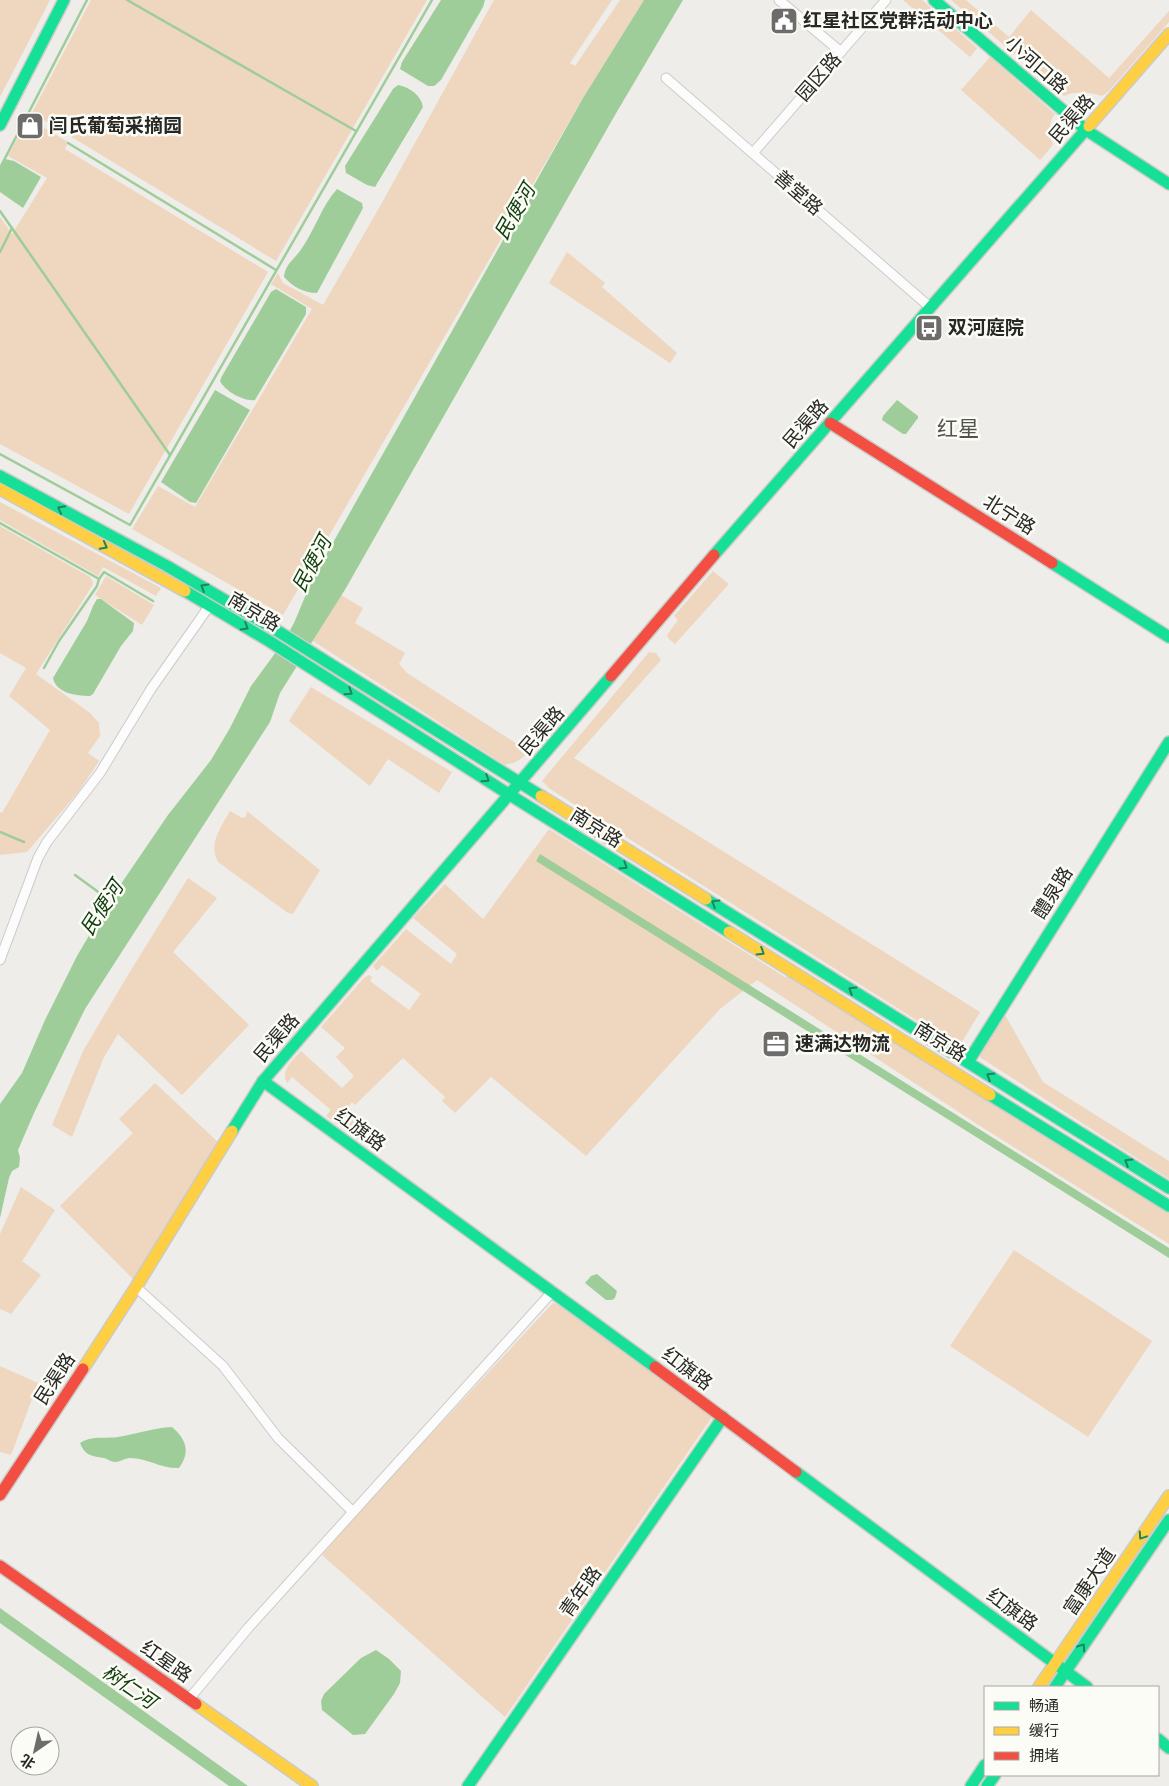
<svg xmlns="http://www.w3.org/2000/svg" width="1169" height="1786" font-family="Karla,'Noto Sans SC',sans-serif">
<style>
.green{fill:#efd6be}
.water{fill:#9fcd9a}
.lines{fill:none;stroke-linecap:round;stroke-linejoin:round}
.stream{stroke:#9fcd9a;stroke-width:2.5}
.street-casing{stroke:#cbcbc9;stroke-width:11}
.fast-casing{stroke:#cbcbc9;stroke-width:14}
.slow-casing{stroke:#cbcbc9;stroke-width:14}
.jam-casing{stroke:#cbcbc9;stroke-width:14}
.street{stroke:#fcfcfc;stroke-width:9}
.fast{stroke:#16e098;stroke-width:11}
.slow{stroke:#ffcf43;stroke-width:11}
.jam{stroke:#f24e42;stroke-width:11}
.oneway{stroke:#1e845e}
.labels{text-anchor:middle;dominant-baseline:central;stroke-width:5;stroke-linejoin:round;paint-order:stroke}
.poi-label{font-size:19px;font-weight:bold;fill:#272725;stroke:#fcfcf6;text-anchor:start}
.street-label{font-size:19px;fill:#272725;stroke:#fcfcf6}
.water-label{font-size:20px;font-style:italic;fill:#0f3d0c;stroke:#fcfcf6}
.quarter-label{font-size:21px;fill:#54544f;stroke:#fcfcf6}
</style>
<rect width="100%" height="100%" fill="#eeedea"/>
<g class="green">
<polygon points="0,0 50,0 0,97"/>
<polygon points="91,0 427,0 276,261 32,113"/>
<polygon points="494,0 612,0 570,63 575,66 620,0 644,0 583,98 283,615 132,529 158,486 195,507 312,309 271,284 278,273 283,283 323,305 379,208"/>
<polygon points="903,0 922,0 977,48 970,57"/>
<path d="M951 0H966L1009 37 1031 10 1109 78 1169 11V22L1109 91 1102 96C1089 92 1076 91 1064 96Z"/>
<path d="M990 57 1055 114C1047 124 1050 133 1053 145L1040 160 961 90Z"/>
<polygon points="28,118 68,142 65,149 268,272 129,514 0,444 0,217 12,234 47,178 8,156"/>
<polygon points="567,252 605,283 602,287 677,353 670,363 549,283"/>
<polygon points="0,502 161,588 156,596 103,567 98,576 0,520"/>
<polygon points="0,526 90,577 93,582 92,586 36,674 90,713 99,723 100,736 88,753 99,761 79,791 27,852 0,855 0,812 2,813 50,730 9,696 26,668 0,653"/>
<polygon points="713,571 729,584 675,644 669,639 667,635 678,620 674,616"/>
<polygon points="106,576 154,605 142,625 95,595"/>
<path d="M341 595 363 608 355 623 405 653 399 664 407 673 528 751C522 760 515 763 505 765L313 641Z"/>
<polygon points="649,652 656,653 661,660 574,758 980,1012 959,1047 550,789 542,781"/>
<polygon points="311,687 452,772 439,793 388,759 370,786 289,721"/>
<path d="M230 811 242 818 246 817 247 811 320 870 293 914 288 913 218 862C208 843 221 827 230 811Z"/>
<path d="M549 829 785 977 789 976 1169 1213V1244L977 1124 757 980 720 1009 586 1156 491 1077 455 1113 442 1101 445 1097 403 1058 355 1105 352 1102 348 1107 370 1129 359 1140 326 1116 331 1110 292 1077 287 1083C280 1070 293 1060 301 1051L342 1088 354 1076 336 1057 345 1048 321 1027 363 979 369 975 372 977 370 981 409 1010 421 994 382 965 377 971 373 966 406 929 451 964 457 954 413 918 445 884 483 919Z"/>
<polygon points="188,878 217,898 173,952 249,1025 182,1095 118,1034 104,1057 72,1137 52,1125 83,1051 128,975"/>
<polygon points="1004,1013 1043,1082 1169,1161 1169,1179 981,1058 978,1054"/>
<polygon points="155,1083 220,1144 135,1281 60,1206 133,1133 119,1119"/>
<polygon points="21,1187 55,1210 22,1261 41,1275 11,1314 0,1309 0,1234"/>
<polygon points="1014,1250 1152,1341 1088,1437 950,1346"/>
<polygon points="553,1303 562,1306 712,1417 505,1717 322,1555 377,1492"/>
<polygon points="0,1366 38,1383 11,1455 0,1452"/>
</g>
<g class="water">
<polygon points="441,0 485,0 483,7 441,80 434,86 428,86 400,69 402,62"/>
<polygon points="644,0 683,0 615,115 346,588 280,693 270,722 85,1009 34,1113 18,1150 20,1158 19,1167 12,1171 9,1178 0,1218 0,1104 22,1073 45,1020 77,956 110,900 168,815 211,760 230,728 251,686 284,641 294,623 312,580 583,98"/>
<path d="M398 85C409 87 421 95 423 107L375 187 367 185 346 173 345 166 393 89Z"/>
<polygon points="5,159 14,161 41,177 23,208 0,192 0,168"/>
<path d="M337 189 362 203 363 208 317 293C304 293 293 287 284 277 285 265 293 260 300 251 314 232 321 207 337 189Z"/>
<path d="M276 289 306 307V314L255 400C244 402 225 391 220 381L222 376 271 292Z"/>
<polygon points="215,390 250,410 196,503 190,502 161,482"/>
<polygon points="897,400 918,416 918,418 906,434 903,434 882,420 883,416"/>
<path d="M97 599H101L134 623 133 631 121 646 93 694 90 696C76 696 56 693 53 678L87 621 93 606Z"/>
<polygon points="540,854 1169,1248 1169,1258 536,861"/>
<polygon points="597,1274 617,1291 615,1298 612,1300 606,1300 585,1283 591,1276"/>
<path d="M172 1427C186 1439 191 1452 179 1468 162 1469 147 1458 130 1458 125 1458 120 1462 115 1462 111 1462 108 1459 104 1458 92 1456 85 1456 80 1443 92 1435 104 1439 118 1437 136 1434 154 1428 172 1427Z"/>
<polygon points="0,1608 248,1786 229,1786 0,1623"/>
<polygon points="376,1650 389,1659 401,1671 400,1683 394,1694 365,1734 353,1735 322,1710 321,1701 324,1694 361,1658"/>
</g>
<g class="lines">
<g class="stream">
<polyline points="127,0 356,131"/>
<polyline points="68,143 276,270"/>
<polyline points="0,168 87,0"/>
<polyline points="0,211 170,455"/>
<polyline points="0,252 12,228"/>
<polyline points="0,454 130,525 432,0"/>
<polyline points="0,523 99,579 104,572 153,601"/>
<polyline points="44,668 59,641 97,586 99,579"/>
<polyline points="0,832 24,842"/>
<polyline points="75,875 112,902"/>
</g>
<defs>
<g id="street">
<polyline points="779,0 841,52"/>
<polyline points="666,78 931,308"/>
<polyline points="753,153 886,0"/>
<polyline points="0,960 38,858 47,842 100,773 151,689 210,605"/>
<polyline points="136,1287 223,1366 278,1438 353,1512"/>
<polyline points="189,1699 249,1627 553,1291"/>
</g>
<g id="fast">
<polyline points="934,0 1086,130 1169,184"/>
<polyline points="0,125 64,0"/>
<polyline points="0,476 167,566 276,630 541,796"/>
<polyline points="714,555 1089,126"/>
<polyline points="1052,563 1169,637"/>
<polyline points="185,591 269,641 510,795 729,932"/>
<polyline points="706,899 1169,1188"/>
<polyline points="968,1062 1169,742"/>
<polyline points="263,1081 655,1367"/>
<polyline points="990,1095 1169,1206"/>
<polyline points="232,1131 263,1081 611,676"/>
<polyline points="796,1472 1087,1687"/>
<polyline points="1055,1687 1169,1520"/>
<polyline points="1158,1739 1169,1748"/>
<polyline points="468,1786 723,1417"/>
<polyline points="971,1786 985,1765"/>
<polyline points="987,1786 995,1775"/>
</g>
<g id="slow">
<polyline points="1089,126 1169,34"/>
<polyline points="0,489 185,591"/>
<polyline points="541,796 706,899"/>
<polyline points="729,932 990,1095"/>
<polyline points="83,1369 136,1287 232,1131"/>
<polyline points="1039,1687 1169,1496"/>
<polyline points="196,1704 312,1786"/>
</g>
<g id="jam">
<polyline points="830,423 1052,563"/>
<polyline points="611,676 714,555"/>
<polyline points="655,1367 796,1472"/>
<polyline points="0,1495 83,1369"/>
<polyline points="0,1566 196,1704"/>
</g>
</defs>
<use href="#street" class="street-casing"/>
<use href="#fast" class="fast-casing"/>
<use href="#slow" class="slow-casing"/>
<use href="#jam" class="jam-casing"/>
<use href="#street" class="street"/>
<use href="#fast" class="fast"/>
<use href="#slow" class="slow"/>
<use href="#jam" class="jam"/>
</g>
<defs><path id="oneway-chevron" d="M-2-3.5L2.5 0L-2 3.5" fill="none" stroke-width="1.6" stroke-linecap="round" stroke-linejoin="round" transform="scale(1.25)"/></defs>
<g class="oneway">
<use href="#oneway-chevron" transform="translate(61 509) rotate(-152)"/>
<use href="#oneway-chevron" transform="translate(104 546) rotate(28)"/>
<use href="#oneway-chevron" transform="translate(204 587) rotate(-149)"/>
<use href="#oneway-chevron" transform="translate(245 627) rotate(31)"/>
<use href="#oneway-chevron" transform="translate(349 692) rotate(33)"/>
<use href="#oneway-chevron" transform="translate(486 779) rotate(33)"/>
<use href="#oneway-chevron" transform="translate(624 866) rotate(32)"/>
<use href="#oneway-chevron" transform="translate(715 903) rotate(-148)"/>
<use href="#oneway-chevron" transform="translate(761 952) rotate(32)"/>
<use href="#oneway-chevron" transform="translate(852 990) rotate(-148)"/>
<use href="#oneway-chevron" transform="translate(990 1076) rotate(-148)"/>
<use href="#oneway-chevron" transform="translate(1128 1162) rotate(-148)"/>
<use href="#oneway-chevron" transform="translate(1142 1536) rotate(124)"/>
<use href="#oneway-chevron" transform="translate(1082 1647) rotate(-56)"/>
</g>
<defs>
<symbol id="civic-square" viewBox="-11 -11 22 22"><rect x="-9" y="-9" width="18" height="18" rx="4" fill="#6d6c6a" stroke="#fcfcf6"/><path d="M-.6-6.5H3V-4.5H.6V-3L4-1V1h2V6H-6V1h2V-1L-.6-3ZM-1.2 2.5V6h2.4V2.5Z" fill="#fff"/></symbol>
<symbol id="shop-square" viewBox="-11 -11 22 22"><rect x="-9" y="-9" width="18" height="18" rx="4" fill="#6d6c6a" stroke="#fcfcf6"/><path d="M-5-2.5h2.3a2.7 3.5 0 0 1 5.4 0H5L5.5 6h-11ZM-1.5-2.5h3a1.5 2.3 0 0 0-3 0Z" fill="#fff"/></symbol>
<symbol id="bus-square" viewBox="-11 -11 22 22"><rect x="-9" y="-9" width="18" height="18" rx="4" fill="#6d6c6a" stroke="#fcfcf6"/><path d="M-5-6H5V4H4V6H2V4H-2V6H-4V4H-5ZM-3.5-4V0h7V-4ZM-3.5 1.2v1.5H-2V1.2ZM2 1.2v1.5H3.5V1.2Z" fill="#fff"/></symbol>
<symbol id="office-square" viewBox="-11 -11 22 22"><rect x="-9" y="-9" width="18" height="18" rx="4" fill="#6d6c6a" stroke="#fcfcf6"/><path d="M-6-3h4V-5.5h4V-3h4V5H-6ZM-1-4.5V-3h2v-1.5ZM-6 0V1H6V0Z" fill="#fff"/></symbol>
</defs>
<g fill-rule="evenodd">
<use href="#civic-square" x="768" y="5" width="32" height="32"/>
<use href="#shop-square" x="14" y="110" width="32" height="32"/>
<use href="#bus-square" x="913" y="312" width="32" height="32"/>
<use href="#office-square" x="760" y="1028" width="32" height="32"/>
</g>
<g class="labels">
<g class="poi-label">
<text x="803" y="21">红星社区党群活动中心</text>
<text x="49" y="126">闫氏葡萄采摘园</text>
<text x="948" y="328">双河庭院</text>
<text x="795" y="1044">速满达物流</text>
</g>
<g class="street-label">
<text transform="translate(1036 65) rotate(41)">小河口路</text>
<text transform="translate(819 77) rotate(-49)">园区路</text>
<text transform="translate(1072 119) rotate(-49)">民渠路</text>
<text transform="translate(798 193) rotate(41)">善堂路</text>
<text transform="translate(806 424) rotate(-49)">民渠路</text>
<text transform="translate(1009 515) rotate(32)">北宁路</text>
<text transform="translate(254 612) rotate(31)">南京路</text>
<text transform="translate(542 731) rotate(-49)">民渠路</text>
<text transform="translate(596 828) rotate(32)">南京路</text>
<text transform="translate(1053 893) rotate(-58)">醴泉路</text>
<text transform="translate(277 1038) rotate(-49)">民渠路</text>
<text transform="translate(940 1042) rotate(32)">南京路</text>
<text transform="translate(360 1130) rotate(36)">红旗路</text>
<text transform="translate(687 1369) rotate(37)">红旗路</text>
<text transform="translate(55 1379) rotate(-57)">民渠路</text>
<text transform="translate(1090 1582) rotate(-56)">富康大道</text>
<text transform="translate(581 1592) rotate(-55)">青年路</text>
<text transform="translate(1012 1610) rotate(36)">红旗路</text>
<text transform="translate(166 1662) rotate(35)">红星路</text>
</g>
<g class="water-label">
<text transform="translate(515 212) rotate(-60)">民便河</text>
<text transform="translate(312 564) rotate(-62)">民便河</text>
<text transform="translate(102 908) rotate(-57)">民便河</text>
<text transform="translate(129 1687) rotate(35)">树仁河</text>
</g>
<g class="quarter-label">
<text x="958" y="429">红星</text>
</g>
</g>
<rect x="984" y="1686" width="175" height="90" fill="#fcfcf6" stroke="#a7a7a2"/>
<rect x="994" y="1702" width="25" height="8" fill="#16e098" stroke="#a7a7a2"/>
<text x="1029" y="1711" font-size="15" fill="#272725">畅通</text>
<rect x="994" y="1727" width="25" height="8" fill="#ffcf43" stroke="#a7a7a2"/>
<text x="1029" y="1736" font-size="15" fill="#272725">缓行</text>
<rect x="994" y="1752" width="25" height="8" fill="#f24e42" stroke="#a7a7a2"/>
<text x="1029" y="1761" font-size="15" fill="#272725">拥堵</text>
<g transform="translate(35 1751) rotate(214)"><circle r="24" fill="#fcfcf6" stroke="#a7a7a2"/>
<path d="M0-4L9 19L0 12L-9 19Z" fill="#6d6c6a"/>
<text y="-8" font-size="14" font-weight="bold" text-anchor="middle" fill="#272725">北</text>
</g>
</svg>
